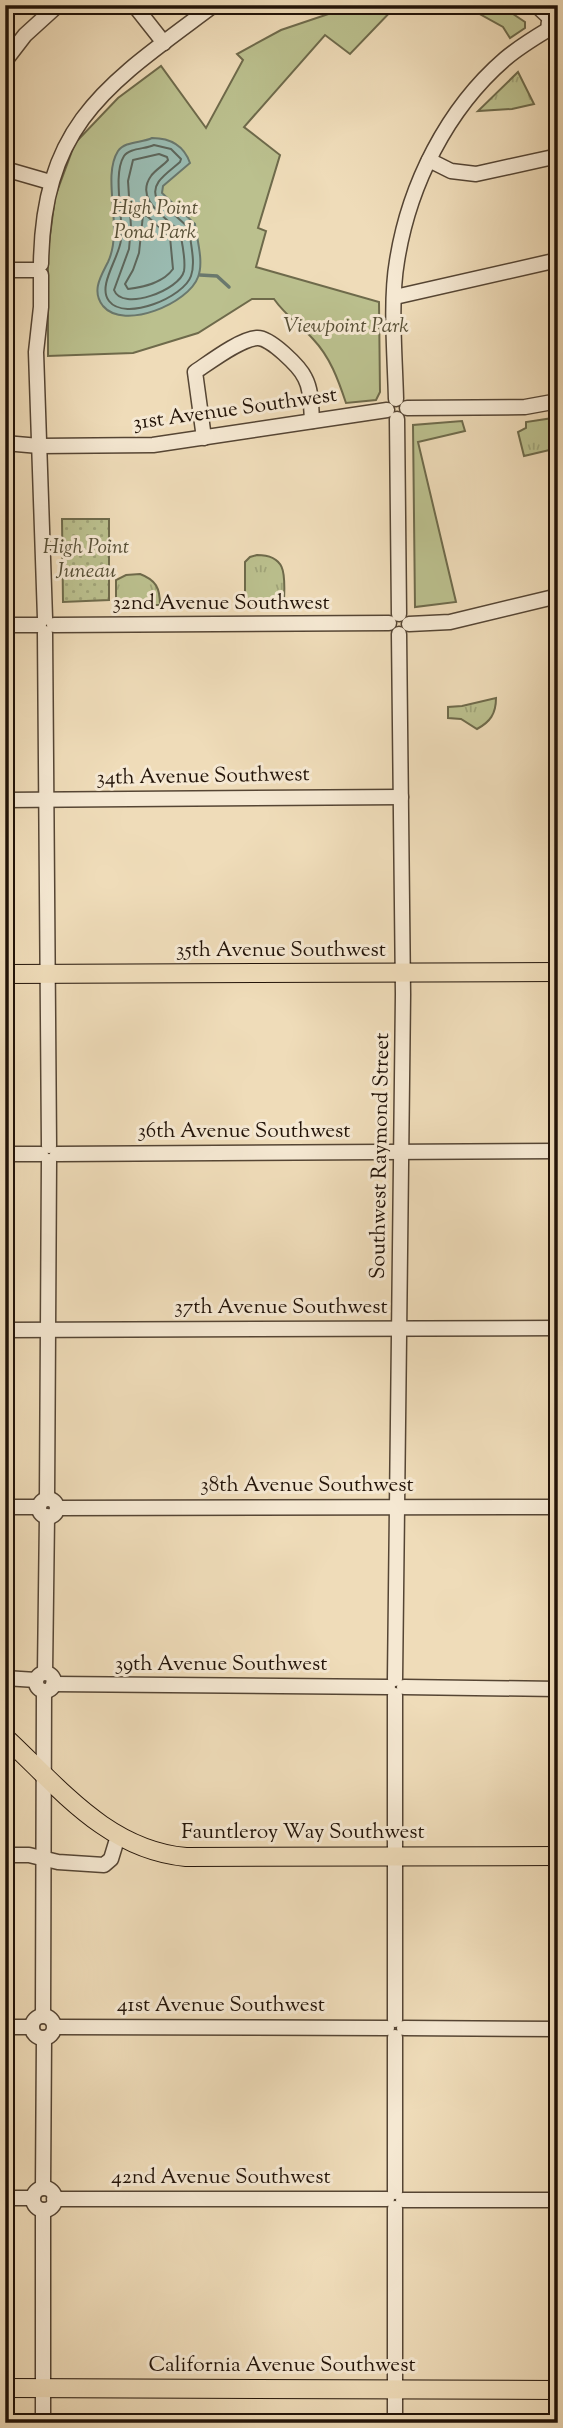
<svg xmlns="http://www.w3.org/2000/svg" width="563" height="2428" font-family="'Sorts Mill Goudy',serif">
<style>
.grass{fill:url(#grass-tufts);stroke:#6e6a4b;stroke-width:2}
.park{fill:#bbc08e;stroke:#6e6a4b;stroke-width:2}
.garden{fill:url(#garden-dots);stroke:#6e6a4b;stroke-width:2}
.water{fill:#9abbb1;stroke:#6a786d;stroke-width:2}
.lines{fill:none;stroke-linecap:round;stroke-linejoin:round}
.shore{stroke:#5e675c;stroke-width:2}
.stream{stroke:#6a786d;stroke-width:3.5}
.minor-casing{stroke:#554534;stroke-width:17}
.major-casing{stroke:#221308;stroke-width:20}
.minor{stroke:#f5e8d2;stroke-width:14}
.major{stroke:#efdcb9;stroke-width:18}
.labels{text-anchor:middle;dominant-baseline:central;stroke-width:6;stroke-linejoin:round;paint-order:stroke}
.park-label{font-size:21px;font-style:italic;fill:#585037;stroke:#f5e8d2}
.street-label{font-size:21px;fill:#221308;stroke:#f5e8d2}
</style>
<defs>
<pattern id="grass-tufts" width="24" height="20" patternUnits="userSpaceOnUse" patternTransform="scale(1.75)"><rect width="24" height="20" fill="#bbc08e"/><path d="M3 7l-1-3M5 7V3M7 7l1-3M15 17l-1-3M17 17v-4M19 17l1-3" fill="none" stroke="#a0a479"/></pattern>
<pattern id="garden-dots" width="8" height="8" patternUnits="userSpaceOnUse" patternTransform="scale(1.75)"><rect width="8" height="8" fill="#bbc08e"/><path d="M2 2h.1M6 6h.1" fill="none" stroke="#a0a479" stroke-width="1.8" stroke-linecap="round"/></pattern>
</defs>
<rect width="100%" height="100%" fill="#efdcb9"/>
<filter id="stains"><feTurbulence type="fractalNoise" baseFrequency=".00286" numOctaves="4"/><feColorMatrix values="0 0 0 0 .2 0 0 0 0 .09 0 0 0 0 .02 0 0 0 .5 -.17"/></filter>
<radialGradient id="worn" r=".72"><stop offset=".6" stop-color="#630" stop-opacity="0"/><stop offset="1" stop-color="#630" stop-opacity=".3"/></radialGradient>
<g class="grass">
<polygon points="482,5 501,6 525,22 525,28 510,38 503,27 478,13"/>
<polygon points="518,72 534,104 512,109 478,111"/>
<polygon points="553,418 558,448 524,456 518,432 526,428 526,422"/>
<path d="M257 555C290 555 284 580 284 604H245V562L250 557Z"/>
<path d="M140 574C156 580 160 588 160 605H116V580L126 575Z"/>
<path d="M496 698C496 714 490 722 477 729L461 719 448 718V707L462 706Z"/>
</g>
<g class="park">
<path d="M355 5H397L350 54 325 35 244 127 280 155 258 228 266 231 256 267 379 302 380 392 376 400 346 403C338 379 330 357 313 339 300 325 285 315 274 299H252L198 333 133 353 48 356V251L55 197 75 143 118 98 161 66 206 128 243 60 237 54 281 30Z"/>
<polygon points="462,421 465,431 418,442 456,602 415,607 413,425"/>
</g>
<polygon class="garden" points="62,519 109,519 109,600 63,602"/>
<path class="water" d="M152 138C170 138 184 146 190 163L163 186 162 193 195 224C197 240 204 262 198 277 189 303 124 331 103 306 91 291 101 276 108 262 124 228 101 178 118 151 125 141 142 143 152 138Z"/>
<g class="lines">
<g class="shore">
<path d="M154 145 171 149 181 159 180 162C169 172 149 183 157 199L189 228C190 242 196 262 191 276 184 297 125 322 109 301 97 286 119 258 121 240 124 218 112 175 124 156 129 148 146 149 154 145Z"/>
<path d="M159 154 167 157 168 160C163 166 155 170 151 176 134 200 166 217 180 232 182 243 186 259 184 271 180 290 122 312 114 290L129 249 131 227 128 181 133 160Z"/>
<path d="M143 215 147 216 170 237 173 269C163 283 144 287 128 289L125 284 133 270 139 253Z"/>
</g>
<polyline class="stream" points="200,275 217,276 229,287"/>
<defs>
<g id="minor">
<polyline points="134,5 164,43"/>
<polyline points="536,5 550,18"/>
<path d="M554 33C545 27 548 17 558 15"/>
<polyline points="5,61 25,35 58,5"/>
<polyline points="429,160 451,171 476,174 558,156"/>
<polyline points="5,169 50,182"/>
<path d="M41 264C43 121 110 83 214 5"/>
<polyline points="5,270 35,270"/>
<polyline points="41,275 41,307 36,352 45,618"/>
<polyline points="395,297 558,260"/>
<path d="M396 399C395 358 390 301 397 261 409 185 447 109 505 59 519 47 534 38 549 29"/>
<polyline points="407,408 525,407 558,401"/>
<polyline points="397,419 399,614"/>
<path d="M204 438 195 372C210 362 240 339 257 338 270 337 300 367 305 378 312 391 311 408 312 421"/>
<polyline points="5,443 39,446 153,445 387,410"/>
<polyline points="409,624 450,622 558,596"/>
<polyline points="5,625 39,625"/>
<polyline points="54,625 389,623"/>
<polyline points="45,633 49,1146"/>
<polyline points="5,800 401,797"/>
<polyline points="5,1154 41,1154"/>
<polyline points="57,1154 558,1151"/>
<polyline points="5,1330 558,1328"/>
<polyline points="47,1499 49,1161"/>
<circle cx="48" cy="1508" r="9"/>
<polyline points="5,1507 39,1507"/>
<polyline points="57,1508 558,1507"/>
<polyline points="45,1673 47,1516"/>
<circle cx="45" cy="1682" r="9"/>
<polyline points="5,1678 36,1680"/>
<polyline points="395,1679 403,994 399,634"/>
<polyline points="53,1684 388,1687"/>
<polyline points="404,1687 558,1689"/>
<polyline points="5,1855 29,1855 58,1862 104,1865 111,1859 118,1836"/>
<circle cx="43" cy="2027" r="11"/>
<polyline points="43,2016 44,1691"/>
<polyline points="395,2020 395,1695"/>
<polyline points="5,2027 32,2027"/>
<polyline points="55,2027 387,2028"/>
<polyline points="404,2028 558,2029"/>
<polyline points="43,2188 44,2038"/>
<circle cx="44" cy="2199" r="11"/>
<polyline points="395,2192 395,2037"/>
<polyline points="5,2198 33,2198"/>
<polyline points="54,2199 387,2199"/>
<polyline points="403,2200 558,2200"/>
<polyline points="43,2423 43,2210"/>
<polyline points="395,2423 395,2208"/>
</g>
<g id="major">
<polyline points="5,974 558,972"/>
<path d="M5 1737C59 1787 107 1850 186 1857L558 1856"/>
<polyline points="5,2388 558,2390"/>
</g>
</defs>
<use href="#minor" class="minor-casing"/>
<use href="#major" class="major-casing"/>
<use href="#minor" class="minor"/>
<use href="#major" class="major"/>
</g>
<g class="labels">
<g class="park-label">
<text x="155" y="209">High Point<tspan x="155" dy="24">Pond Park</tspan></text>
<text x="346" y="327">Viewpoint Park</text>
<text x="86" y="548">High Point<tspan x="86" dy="24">Juneau</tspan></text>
</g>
<g class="street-label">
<text transform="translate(235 410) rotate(-8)">31st Avenue Southwest</text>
<text x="221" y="604">32nd Avenue Southwest</text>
<text transform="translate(203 777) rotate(-1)">34th Avenue Southwest</text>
<text x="281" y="951">35th Avenue Southwest</text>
<text x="244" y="1132">36th Avenue Southwest</text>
<text transform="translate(381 1156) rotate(-89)">Southwest Raymond Street</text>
<text x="281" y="1308">37th Avenue Southwest</text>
<text x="307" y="1486">38th Avenue Southwest</text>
<text x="221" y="1665">39th Avenue Southwest</text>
<text x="303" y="1833">Fauntleroy Way Southwest</text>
<text x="221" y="2006">41st Avenue Southwest</text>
<text x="221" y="2178">42nd Avenue Southwest</text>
<text x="282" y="2366">California Avenue Southwest</text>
</g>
</g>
<rect width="563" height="2428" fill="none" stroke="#efdcb9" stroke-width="28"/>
<rect x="7" y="7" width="549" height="2414" fill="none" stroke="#221308" stroke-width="3.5"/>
<rect x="14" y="14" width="535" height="2400" fill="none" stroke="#221308" stroke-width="2"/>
<rect width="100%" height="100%" filter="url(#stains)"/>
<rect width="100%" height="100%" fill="url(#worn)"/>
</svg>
